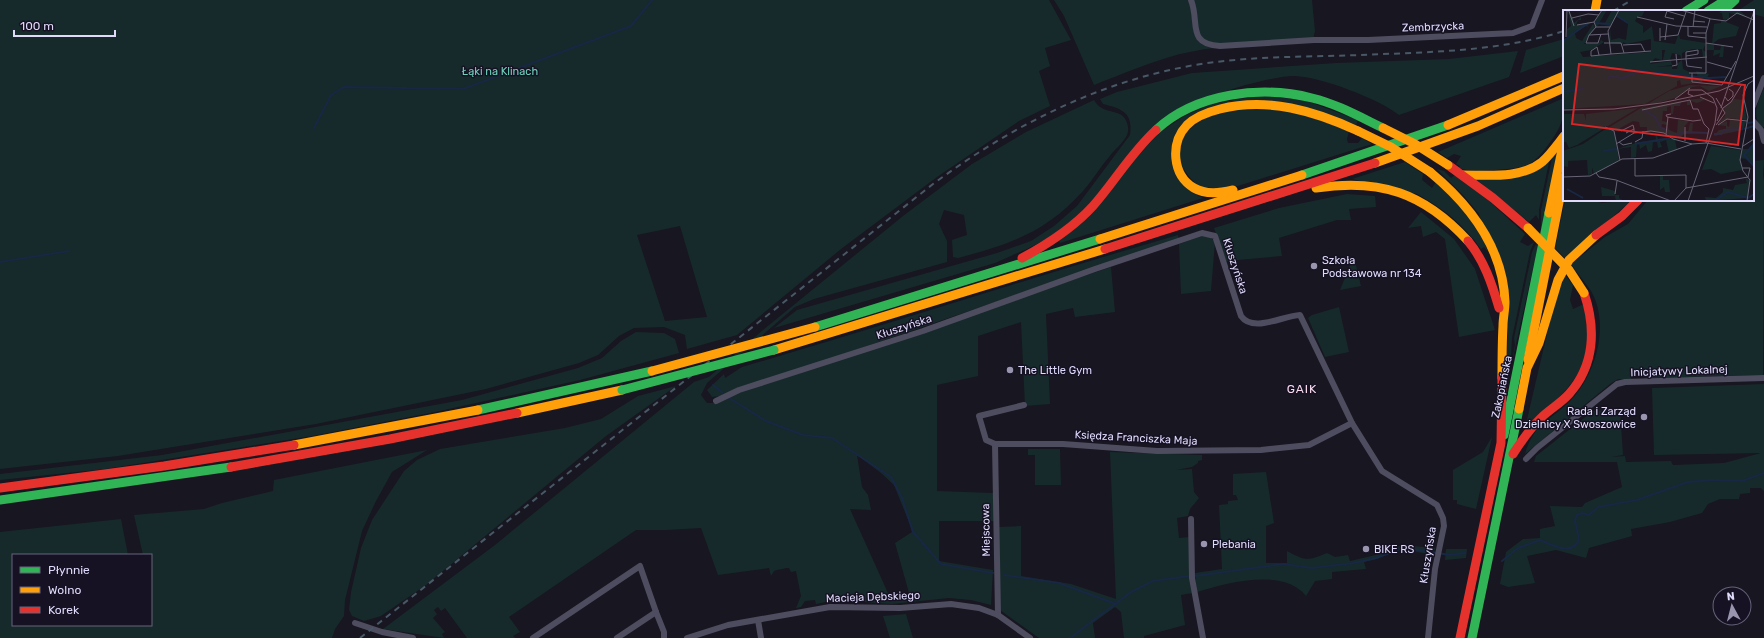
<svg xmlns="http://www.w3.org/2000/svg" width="1764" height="638" font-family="Rubik,sans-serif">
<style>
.green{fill:#162a2b;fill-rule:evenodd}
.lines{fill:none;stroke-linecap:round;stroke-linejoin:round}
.stream{stroke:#172744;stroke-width:2}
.street{stroke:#4e4c5f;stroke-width:6}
.fast{stroke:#30b455;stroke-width:9}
.slow{stroke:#ff9f0a;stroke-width:9}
.jam{stroke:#e5322d;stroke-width:9}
.rail{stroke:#485866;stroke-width:2;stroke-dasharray:6 5;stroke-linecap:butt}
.fast-bridge{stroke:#30b455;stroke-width:9}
.slow-bridge{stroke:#ff9f0a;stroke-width:9}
.poi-dot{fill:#9995ae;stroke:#161224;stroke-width:1.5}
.labels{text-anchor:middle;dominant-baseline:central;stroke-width:3;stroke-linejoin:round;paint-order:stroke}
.street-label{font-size:11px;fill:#dfdafa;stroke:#161224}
.park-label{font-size:11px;fill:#6fd1bc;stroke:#161224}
.poi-label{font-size:11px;fill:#dfdafa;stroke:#161224;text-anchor:start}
.neighbourhood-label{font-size:12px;letter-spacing:1px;fill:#fadcee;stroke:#161224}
.inset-river{fill:none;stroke:#172744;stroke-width:2}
.inset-road{fill:none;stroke:#686477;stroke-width:1}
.view{fill:#d62828;fill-opacity:0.15;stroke:#d62828;stroke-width:2}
.inset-edge{fill:none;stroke:#dfdafa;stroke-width:2}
</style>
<rect width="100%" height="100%" fill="#181620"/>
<g class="green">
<path d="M0 0H1049L1071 40 1045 48 1050 66 1039 71 1050 106 1019 121 937 177 841 249 737 335 687 349 685 335 664 327 634 328 619 336 598 355 579 363 486 389 316 424 167 448 118 456 0 469ZM680 226 707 317 665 321 637 235Z"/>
<path d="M1054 0H1312L1315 31 1313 39C1269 43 1223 44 1180 54 1150 62 1122 74 1094 85L1064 16Z"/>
<polygon points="1754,0 1764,0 1764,17 1753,14 1753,11 1739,10"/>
<polygon points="1564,39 1564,56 1520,73 1526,50"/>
<path d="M1518 51 1509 77 1399 115C1379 99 1321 77 1295 76 1273 75 1191 99 1174 113 1165 120 1157 131 1149 139 1126 164 1103 191 1079 215 1056 238 1024 250 995 263L774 328 797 310 997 253 1031 241 1054 226 1077 206 1130 135C1133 113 1123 109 1103 104L1100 99 1117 92 1192 73 1336 63 1449 59Z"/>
<path d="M1764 88V127H1760C1752 111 1758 103 1764 88Z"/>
<polygon points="1262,95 1307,101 1358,120 1356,125 1331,115 1218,106 1172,141 1193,193 1203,198 1060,243 1059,241 1159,133 1184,116 1211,104"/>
<path d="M1564 98C1564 107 1564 115 1561 123 1558 133 1539 160 1529 164 1519 169 1507 169 1496 170 1483 171 1471 172 1459 168L1460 166 1456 164 1461 156 1454 154 1447 158 1438 152Z"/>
<path d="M1094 100C1104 118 1125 105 1128 127 1130 139 1115 148 1109 157 1100 167 1093 180 1083 191 1046 232 1011 244 958 258L953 257 952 240 967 235 964 215 944 210 939 224 947 241V262L814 299 795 307 707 383 701 395 707 403H717L736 393 1111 267 1115 312 1075 317 1073 308 1046 314 1050 404 1025 406 1021 322 978 336V376L937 385V491L993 493 994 521H939V561L993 570 991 605 971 600 949 598 892 604 835 600 816 604 815 600 805 601 801 607 796 608 801 596 796 571 791 572 789 568C785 568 777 570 774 571L771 576 769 568 718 575 701 528 666 530H636L509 617 520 632 513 636 515 638H467L445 608 441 611 438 607 434 610 437 614 433 618 445 632 442 634 444 638 383 629 495 545 694 382 709 377 763 330 903 216 972 164 1026 132ZM857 455 881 473 894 485 911 527 912 532 895 543 909 593H888L850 509 871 510 868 495 862 487Z"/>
<path d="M1266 108 1304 114 1349 131 1347 139 1348 143H1358L1362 138 1372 144 1228 189 1199 187C1187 175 1175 163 1181 144 1192 111 1237 110 1266 108Z"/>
<polygon points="1558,149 1541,233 1541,210 1552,158"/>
<path d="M1764 160 1763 175 1764 181 1763 375 1649 378 1632 375 1631 379H1618L1610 384 1525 454C1533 426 1547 422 1567 404 1595 379 1611 325 1591 291 1585 282 1577 273 1571 264L1605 237 1628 224 1648 200H1753V161Z"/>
<path d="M1405 162 1423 174 1422 180 1432 188 1436 182 1442 186 1478 227 1488 252 1484 247 1481 249C1464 225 1443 208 1417 194L1352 179Z"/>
<polygon points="1549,162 1539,210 1539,220 1536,215 1529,222 1477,180"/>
<polygon points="1437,169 1444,171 1451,178 1455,175 1477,190 1525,234 1520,242 1528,246 1534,242 1530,252 1512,338 1511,357 1507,356 1508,307 1479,214 1463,195"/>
<polygon points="1347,194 1375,196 1376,207 1349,209 1351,220 1337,220 1279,238 1282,256 1226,261 1214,228 1279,208"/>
<polygon points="1565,200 1591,200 1602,203 1632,200 1565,258 1555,248"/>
<polygon points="1421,212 1454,239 1475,269 1495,330 1459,337 1445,239 1436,232 1423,237 1421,226 1408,228"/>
<path d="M1178 235 1179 239 721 396 712 397 707 390 724 374 725 378 742 367C888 325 1032 277 1178 235Z"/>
<polygon points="1202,236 1209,236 1215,242 1211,291 1181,294 1179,244"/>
<polygon points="1536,244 1538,246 1507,384 1507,370 1510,371 1515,345 1514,338 1532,252"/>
<polygon points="1355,261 1361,286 1340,290 1351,263"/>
<path d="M1565 275 1573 285 1570 300 1573 309 1584 304C1585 314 1588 325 1589 335 1590 376 1552 404 1525 428L1554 304Z"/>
<polygon points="1339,307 1349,352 1325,357 1308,318 1312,315"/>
<polygon points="636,332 664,333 675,339 679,353 580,380 435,412 312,436 105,469 0,480 0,474 162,455 462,400 578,368 602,358 621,341"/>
<polygon points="1764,384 1764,491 1761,488 1750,488 1750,493 1740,494 1739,499 1720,499 1708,504 1702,513 1670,522 1631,529 1632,536 1589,548 1586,558 1556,550 1527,556 1535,583 1508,587 1500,584 1506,552 1523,539 1540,538 1540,529 1555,526 1550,506 1582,507 1585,503 1622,487 1617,462 1534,462 1536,456 1593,411 1620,409 1623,455 1611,457 1625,456 1626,462 1671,461 1673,465 1724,463 1761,453 1654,455 1652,388"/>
<polygon points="676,386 606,436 426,585 381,616 364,621 352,616 349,610 351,592 361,548 372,520 404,471 417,460 440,449 565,428 601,419 638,396"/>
<polygon points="1492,437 1476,509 1457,504 1457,500 1453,500 1453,470 1483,452"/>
<polygon points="1028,449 1060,449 1061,485 1035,485 1035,455 1028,455"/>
<polygon points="427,450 392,472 376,501 362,531 345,600 344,616 335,629 332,638 0,638 0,532 121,519 128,555 13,555 13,625 151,625 151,555 143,555 134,515 204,509 222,503 273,491 274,480"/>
<polygon points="1110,452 1202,455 1202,460 1198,461 1198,463 1192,467 1176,470 1192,469 1194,492 1199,498 1190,509 1188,516 1177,518 1179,538 1189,537 1192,593 1181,595 1185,625 1144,636 1144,638 1124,638 1121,612 1115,607 1093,623 1095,638 1039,638 1000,610 998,527 1021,526 1021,576 1071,584 1116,599"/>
<path d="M1266 472 1274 523 1266 526V563H1287V551C1305 561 1308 561 1327 553L1335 557 1348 555 1350 561 1384 553 1401 545 1435 548 1433 555 1402 549 1377 559 1364 562 1366 569 1332 572V579L1315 581 1306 596C1284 567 1226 583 1197 592L1195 573 1222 569 1219 505 1228 504V501L1238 500 1236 495H1233V474Z"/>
<polygon points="1446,549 1467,549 1466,558 1445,560"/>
<polygon points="906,614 913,638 890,638 883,616"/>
</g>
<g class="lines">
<g class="stream">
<polyline points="314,128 331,95 344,87 463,89 631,26 652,0"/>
<polyline points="0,262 69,251"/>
<polyline points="713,385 723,393"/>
<polyline points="729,398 766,421 803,435 832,438 891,477 902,498 913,532 941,564 993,573"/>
<path d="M1502 561 1518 548 1540 540C1552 545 1572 556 1579 540L1575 520 1577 515 1582 513 1589 515 1598 507 1637 500 1688 482 1712 480 1742 481 1764 473"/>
<polyline points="1004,575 1059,583 1116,604"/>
<polyline points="1195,576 1283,564 1312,568 1354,563 1376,558 1397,550 1405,548 1450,555 1465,553"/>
<polyline points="1070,638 1131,592 1153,581 1189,576"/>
</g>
<g class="street">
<path d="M1191 0C1200 22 1186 44 1220 46L1314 40H1368L1513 33 1532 26 1542 0"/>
<polyline points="1753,106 1764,78"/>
<polyline points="1753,121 1761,130 1764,141"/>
<path d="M716 401 739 390 923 331 1095 269 1202 233 1215 236 1217 242 1241 316C1253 333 1282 316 1300 315L1352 423 1382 471 1437 505 1443 518 1444 526 1435 569 1428 638"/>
<polyline points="1024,405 979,416 986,440 995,444 1063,444 1157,451 1261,450 1309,445 1352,423"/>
<polyline points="995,444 998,615"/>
<polyline points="1526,459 1537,448 1617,384 1625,382 1764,378"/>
<polyline points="1191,519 1192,578 1203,638"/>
<polyline points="758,620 761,638"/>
<polyline points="355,623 382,632 413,638"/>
<polyline points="533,638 640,566 656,612"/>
<polyline points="617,638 656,612 664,632 664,638"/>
<polyline points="687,638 728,625 830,607 900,608 951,604 979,608 998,615 1030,638"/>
</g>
<g class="fast">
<polyline points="1686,11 1704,0"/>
<polyline points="1708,11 1726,0"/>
<polyline points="1723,11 1735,0"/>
<path d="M1156 130C1196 93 1261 85 1312 98 1337 104 1360 117 1383 128"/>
<polyline points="1302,175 1448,125"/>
<polyline points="815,327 1100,239"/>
<polyline points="478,410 652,371"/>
<polyline points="1504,435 1549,213"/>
<polyline points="0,500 231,467"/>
<polyline points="1472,638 1519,409"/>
</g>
<g class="slow">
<polyline points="1595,11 1597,0"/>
<polyline points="1448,125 1564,76"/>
<polyline points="1375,163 1478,126 1564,88"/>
<path d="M1430 172C1470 205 1503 248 1505 302 1505 310 1503 318 1503 326 1502 343 1502 361 1502 378"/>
<path d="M1463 175C1488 175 1521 179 1542 162 1550 155 1557 145 1564 136"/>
<path d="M1316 188C1380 178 1424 193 1468 241"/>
<path d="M1233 190C1220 193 1206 195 1194 188 1172 175 1170 143 1187 125 1196 116 1208 112 1220 109 1268 97 1315 111 1358 131"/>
<polyline points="1549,213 1564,140"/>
<polyline points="1100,239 1302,175"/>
<polyline points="774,350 1105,249"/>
<polyline points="1528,360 1564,177"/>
<polyline points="1519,409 1527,368 1539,343 1558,280 1569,260 1596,235"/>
<polyline points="517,413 622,390"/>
<polyline points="294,445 478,410"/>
</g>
<g class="jam">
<polyline points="1448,165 1493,198 1528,228"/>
<polyline points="1596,235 1622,216 1638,200"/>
<path d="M1468 241C1484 260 1492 284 1499 308"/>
<polyline points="1105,249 1375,163"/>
<path d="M1022 258C1048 244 1073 228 1093 206 1115 181 1131 153 1156 130"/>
<path d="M1513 454C1522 440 1531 427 1543 416 1552 408 1562 402 1569 394 1595 365 1596 328 1584 293"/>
<polyline points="231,467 390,439 517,413"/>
<polyline points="0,488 164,466 294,445"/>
<polyline points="1460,638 1501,443 1502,378"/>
</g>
<g class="rail">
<polyline points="1613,11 1632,0"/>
<path d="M360 638 933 184C1013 125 1101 80 1201 64 1253 56 1307 57 1360 55 1428 52 1498 52 1564 31"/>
</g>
<polyline class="fast-bridge" points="622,390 774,350"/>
<g class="slow-bridge">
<polyline points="1383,128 1415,144 1448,165"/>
<polyline points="1358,131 1391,147 1430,172"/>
<polyline points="1528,228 1569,270 1584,293"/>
<polyline points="652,371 815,327"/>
</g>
</g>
<g class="poi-dot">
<circle cx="1314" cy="266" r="4"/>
<circle cx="1010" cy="370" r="4"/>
<circle cx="1644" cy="417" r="4"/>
<circle cx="1204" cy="544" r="4"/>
<circle cx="1366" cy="549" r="4"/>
</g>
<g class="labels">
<g class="street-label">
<text transform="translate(1433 27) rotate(-2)">Zembrzycka</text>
<text transform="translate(1235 266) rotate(72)">Kłuszyńska</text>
<text transform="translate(904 327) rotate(-18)">Kłuszyńska</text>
<text transform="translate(1679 371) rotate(-2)">Inicjatywy Lokalnej</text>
<text transform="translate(1502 387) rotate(-78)">Zakopiańska</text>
<text transform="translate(1136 438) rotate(3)">Księdza Franciszka Maja</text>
<text transform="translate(986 530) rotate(-91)">Miejscowa</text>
<text transform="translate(1428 555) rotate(-81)">Kłuszyńska</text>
<text transform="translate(873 597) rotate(-2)">Macieja Dębskiego</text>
</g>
<g class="park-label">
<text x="500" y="71">Łąki na Klinach</text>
</g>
<g class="poi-label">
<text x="1322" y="260">Szkoła<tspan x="1322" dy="13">Podstawowa nr 134</tspan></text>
<text x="1018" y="370">The Little Gym</text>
<text x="1636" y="411" text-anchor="end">Rada i Zarząd<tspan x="1636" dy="13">Dzielnicy X Swoszowice</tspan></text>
<text x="1212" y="544">Plebania</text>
<text x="1374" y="549">BIKE RS</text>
</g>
<g class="neighbourhood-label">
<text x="1302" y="389">GAIK</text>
</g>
</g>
<g transform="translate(1563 10)">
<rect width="191" height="191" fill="#181620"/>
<path d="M39 0H44L36 13H42L49 0H82L79 6 74 7 72 11 80 16V23L89 16 91 31 112 34 116 23 117 29 143 33 140 40 143 42 144 46 140 47 139 39H129L119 43V50L117 45 109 43 107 50H100L102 40H99V50L92 48 87 54 108 51 109 55 93 57 109 56V59H114L115 53 119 50 120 59 128 63 126 67H135L133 61 146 64 144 68 140 67 139 72 118 75 117 70 114 71V76L82 94 0 99V31L4 29V19L8 16 5 1 10 8 16 6 10 8 11 13 18 7V10H15L13 15 28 12 24 16 27 19 23 16 12 23 13 28 19 31 30 14 32 17 21 34 36 33 38 30 41 32 28 40 17 42 20 47 88 42V29L64 34 60 32V34L48 33 46 31 47 18 48 30 56 28 63 30 65 14 54 6 47 16 36 14 33 17 31 13ZM160 0H176L183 6 166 3V8L162 10 160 9 159 3H156ZM158 10 176 17 173 26 156 29 149 34 151 14 158 13ZM144 33 151 35V40H157L158 36H161L160 47H156L157 43 150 46 151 40H144ZM127 75 158 76 146 81 137 76 129 77 112 88 80 97V98L124 90 141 88V90L134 93 128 91 127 95H124V90L118 92 117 96H111L110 104H108V96L104 97V101H100L99 111 104 112V115L99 114 98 118 103 119 102 123 84 121V117H77L76 112 70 111 57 118V122L52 121 51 117V120L45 118 106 81ZM171 89 180 90 184 110 166 108 154 114 162 106 161 97ZM75 98 45 116H42L40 119 14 135 6 138 3 132H0V104H21L23 111V104ZM115 110 126 111 121 117 122 122H125L127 113H130L129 122H142L145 123 121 124 116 129 114 124 112 129 103 123 104 115 106 120 114 123ZM167 110 183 112 180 120 151 126 156 120 163 119V116L155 115 164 111V116L166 117ZM44 118 51 122 56 150 31 164 29 157V164L25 165 24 150 5 151V157L0 156V141L20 134ZM92 122 96 131 106 128 112 130 114 140 106 143 103 130 97 132 99 137 95 138 94 132H90L89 141 85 142 83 135 77 139 76 133 74 134 73 147 68 148V137L54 139 76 132 93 130ZM191 130V157L183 149 177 148 179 139H187ZM148 136 177 140 179 160 158 164 148 159 139 160ZM97 166H100V170H106L107 182H102L101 177 97 180ZM182 168 186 170 185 188 143 191 142 187 153 188 160 182V178L170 180 172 175 184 173ZM38 177 52 181V185H56V188L61 191H53L52 186H39Z" fill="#162a2b"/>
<path class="inset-river" d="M54 6 65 13M32 13 47 14M0 31 25 13M44 70 47 66 59 68 78 61 146 68 163 67M0 82 20 79M81 100 92 107 98 118 102 119M181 119 191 116V112L185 113M122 122 145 123M151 124H158L161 120 180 119M109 127 121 122M72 134 107 128M191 134 181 145 191 156M40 141 54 139M4 179 20 188M151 191 165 182 185 188 191 184"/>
<path class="inset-road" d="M0 0 6 1 11 16M118 0 148 9 163 11 174 3 191 10M74 7 113 16 144 17M9 8 25 4 36 5M111 9 102 7 104 1 121 6M130 11 142 12M14 15 31 12M125 16V26L143 28M33 17 31 12 39 0M130 17 132 0M97 18V31M130 23H143M45 24 26 25 33 17H47M26 25 23 33H35L38 24M3 27 4 0M97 27 115 25 123 2M102 30 104 14M41 33H58L61 43M143 33 170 37M60 35 78 34 82 42M48 44 88 41M36 45 34 37 28 41V46L48 44 45 21 56 0M123 46 135 44V40L123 42V49L124 56 139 58M87 52 144 47M144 52 169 59M109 56 114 55 113 44M126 63H143V23L147 9M129 63V72L159 75 173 51M137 87 151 93M162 87 165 91 170 86V82L166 79M153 88 162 103 153 115M112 89 127 78M158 98 191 1M0 100 51 99 98 93 156 81 191 66M79 100 127 90 130 99H135L141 114 146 119 143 133M108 104 103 105 104 107 130 111 138 110M154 111 160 98 168 92 179 74M155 115 164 109 184 111M42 117 51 121 57 150M58 121 70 115 71 119M63 123 71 119V123M103 124 105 107M122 131V117M56 132 60 135 69 133M72 132 79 128 80 121M53 134 71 123 88 121 101 123 110 129 129 134M180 136 191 129M72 148V166L123 165V178M33 163 36 167 53 170 108 191M0 167 27 166 59 149 90 148 129 134 143 133 178 139M52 184 54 171M111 191 123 178 185 167 187 158H179M125 191 152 113 154 98 150 88 139 80H126L125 84 130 86M184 191 187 170 180 161 177 150 185 107 180 85 185 74 191 70"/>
<path class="view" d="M16 54 182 75 175 135 9 114Z"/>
<rect width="191" height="191" class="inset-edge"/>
</g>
<rect x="12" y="554" width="140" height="72" fill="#161224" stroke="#66627a"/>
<rect x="20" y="567" width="20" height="6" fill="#30b455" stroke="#66627a"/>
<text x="48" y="574" font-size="12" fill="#dfdafa">Płynnie</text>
<rect x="20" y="587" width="20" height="6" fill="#ff9f0a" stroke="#66627a"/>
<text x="48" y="594" font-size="12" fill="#dfdafa">Wolno</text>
<rect x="20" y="607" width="20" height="6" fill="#e5322d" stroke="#66627a"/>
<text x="48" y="614" font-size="12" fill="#dfdafa">Korek</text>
<g transform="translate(1732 606) rotate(353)"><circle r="19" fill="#161224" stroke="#66627a"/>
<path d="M0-3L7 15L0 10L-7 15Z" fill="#9995ae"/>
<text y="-6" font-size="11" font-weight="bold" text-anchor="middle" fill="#dfdafa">N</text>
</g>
<path d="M14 30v6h101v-6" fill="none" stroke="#dfdafa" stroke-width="2"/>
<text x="20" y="30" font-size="12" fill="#dfdafa" stroke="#161224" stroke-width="3" paint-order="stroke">100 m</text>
</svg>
